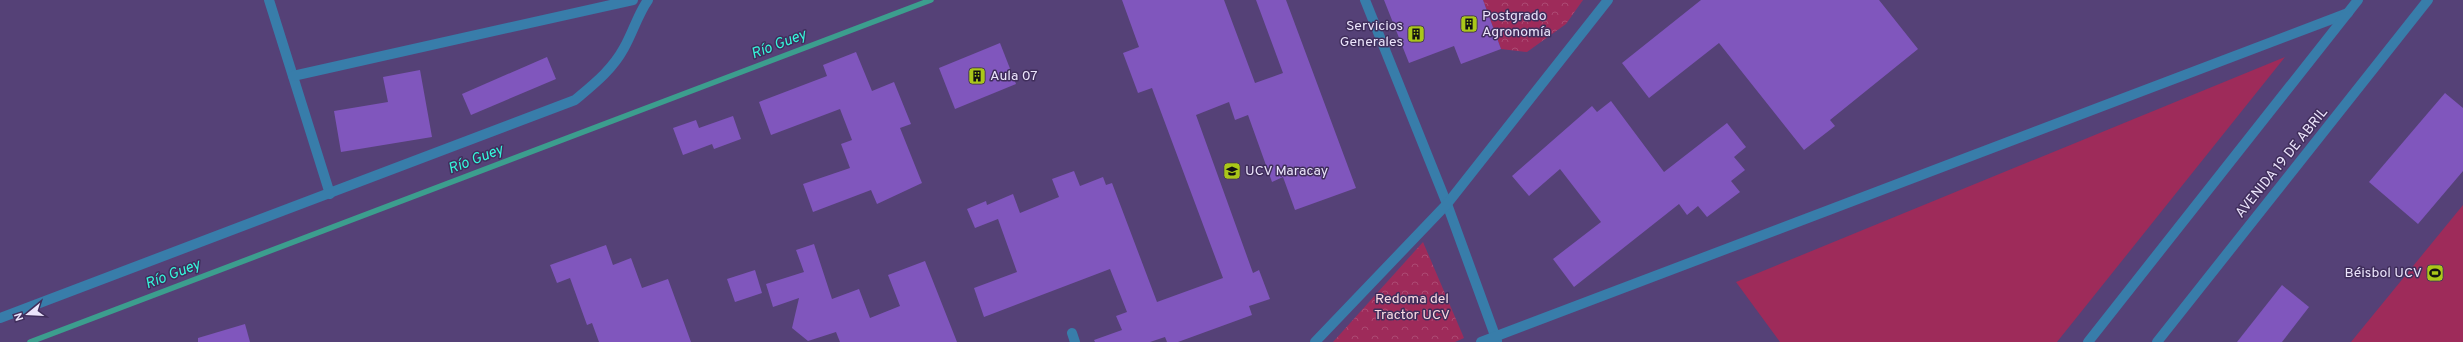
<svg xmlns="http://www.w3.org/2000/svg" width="2463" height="342" font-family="Overpass,sans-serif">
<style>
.built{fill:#554177}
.green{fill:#9e2b5a}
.forest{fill:url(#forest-crowns)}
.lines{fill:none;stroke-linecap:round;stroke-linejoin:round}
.stream{stroke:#3c9e8e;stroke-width:5.5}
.building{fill:#8056bd}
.minor{stroke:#387daa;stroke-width:10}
.labels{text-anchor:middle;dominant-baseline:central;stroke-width:3;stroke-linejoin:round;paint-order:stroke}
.poi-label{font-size:14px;fill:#ebe4fb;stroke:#402e5c;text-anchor:start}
.street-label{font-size:14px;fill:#ebe4fb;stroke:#402e5c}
.park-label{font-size:14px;fill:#f9d9e1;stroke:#402e5c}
.water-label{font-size:15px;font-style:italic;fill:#35f6da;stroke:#402e5c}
</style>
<defs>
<pattern id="forest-crowns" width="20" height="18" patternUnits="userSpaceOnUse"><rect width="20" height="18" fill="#9e2b5a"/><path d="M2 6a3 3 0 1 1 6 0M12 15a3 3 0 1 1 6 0" fill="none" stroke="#ac4a73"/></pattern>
</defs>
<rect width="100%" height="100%" fill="#4b3968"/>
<rect class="built" x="0" y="0" width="2463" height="342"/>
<g class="green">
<polygon points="2285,57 2057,342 1780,342 1736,282"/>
<polygon points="2463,205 2463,342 2351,342"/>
</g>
<g class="forest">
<polygon points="1483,0 1583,0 1566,24 1527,52 1501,49"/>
<polygon points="1423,242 1464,338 1455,342 1333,342"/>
</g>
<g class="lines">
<polyline class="stream" points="30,342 931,0"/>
</g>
<g class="building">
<polygon points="1122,0 1224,0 1255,83 1283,73 1256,0 1286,0 1356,188 1295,210 1283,177 1272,182 1248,115 1235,120 1229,102 1196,115 1253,273 1259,270 1270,299 1249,306 1252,315 1178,342 1167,342 1165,337 1150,342 1095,342 1094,340 1122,330 1116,316 1127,312 1110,269 984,317 974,288 1017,272 998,219 975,228 967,209 986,201 987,205 1013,194 1020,213 1059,197 1052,179 1074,171 1080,186 1103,177 1106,185 1112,183 1157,302 1223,278 1152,88 1138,93 1123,53 1139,47"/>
<polygon points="1384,0 1483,0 1501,49 1461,64 1454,46 1409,63"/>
<polygon points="1701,0 1879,0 1918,49 1830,120 1835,126 1804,150 1719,43 1649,98 1622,63"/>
<polygon points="1000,43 1016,84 955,109 939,68"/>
<polygon points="856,52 872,91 894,82 911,124 900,128 922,183 877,204 871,190 813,212 803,184 850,168 841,144 852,140 840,109 771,135 759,102 827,76 823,65"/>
<polygon points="547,57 556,79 471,115 462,94"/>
<polygon points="420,70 432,137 341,152 334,111 388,102 383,77"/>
<polygon points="2445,93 2463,108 2463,171 2418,224 2369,182"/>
<polygon points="1611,101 1664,172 1727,123 1746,147 1734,157 1745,170 1731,181 1740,192 1707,217 1698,206 1687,215 1679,204 1574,287 1553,259 1601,222 1560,169 1529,196 1512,176 1592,106 1597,112"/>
<polygon points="733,116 741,139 714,149 712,144 683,155 673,128 696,120 699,128"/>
<polygon points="814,244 832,299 859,289 870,318 900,306 888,275 925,261 957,342 840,342 836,332 808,341 792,328 799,298 773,307 766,284 804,272 796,250"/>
<polygon points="606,245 613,265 631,258 642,288 668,279 691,342 599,342 592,323 587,325 570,278 557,283 550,265"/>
<polygon points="755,270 762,293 735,302 727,279"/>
<polygon points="2282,285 2309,307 2282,342 2237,342"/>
<polygon points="245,324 250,342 198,342 198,338"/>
</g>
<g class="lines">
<g class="minor">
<polyline points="269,0 330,194"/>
<polyline points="1365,0 1447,204 1497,341"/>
<polyline points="293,76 633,0"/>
<path d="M0 318 575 100C594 84 612 70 624 48 633 32 638 14 648 0"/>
<polyline points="1072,333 1075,342"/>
<polyline points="1315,342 1447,204 1608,0"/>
<polyline points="1481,342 2348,13"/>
<polyline points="2088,342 2358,0"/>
<polyline points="2157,342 2428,0"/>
</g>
</g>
<defs>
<symbol id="building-square" viewBox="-11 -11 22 22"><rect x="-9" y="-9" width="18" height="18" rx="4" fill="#aac719" stroke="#402e5c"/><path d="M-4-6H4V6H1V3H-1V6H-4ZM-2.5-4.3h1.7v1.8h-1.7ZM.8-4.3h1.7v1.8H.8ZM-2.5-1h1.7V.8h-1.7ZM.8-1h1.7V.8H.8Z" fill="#111"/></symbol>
<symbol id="university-square" viewBox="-11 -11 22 22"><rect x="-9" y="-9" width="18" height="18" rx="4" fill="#aac719" stroke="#402e5c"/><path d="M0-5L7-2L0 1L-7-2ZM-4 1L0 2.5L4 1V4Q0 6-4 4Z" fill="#111"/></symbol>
<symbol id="stadium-square" viewBox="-11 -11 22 22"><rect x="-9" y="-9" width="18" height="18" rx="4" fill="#aac719" stroke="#402e5c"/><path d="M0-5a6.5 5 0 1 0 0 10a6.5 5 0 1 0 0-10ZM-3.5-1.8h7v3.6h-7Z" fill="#111"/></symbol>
</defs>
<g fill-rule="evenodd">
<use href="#building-square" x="1459" y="14" width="20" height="20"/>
<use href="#building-square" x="1406" y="24" width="20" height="20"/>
<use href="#building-square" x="967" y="66" width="20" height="20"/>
<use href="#university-square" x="1222" y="161" width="20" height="20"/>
<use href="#stadium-square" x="2425" y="263" width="20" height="20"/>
</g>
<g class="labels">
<g class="poi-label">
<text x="1482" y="16">Postgrado<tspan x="1482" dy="16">Agronomía</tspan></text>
<text x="1403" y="26" text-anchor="end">Servicios<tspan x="1403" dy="16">Generales</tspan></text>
<text x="990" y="76">Aula 07</text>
<text x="1245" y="171">UCV Maracay</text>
<text x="2422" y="273" text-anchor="end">Béisbol UCV</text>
</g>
<g class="street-label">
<text transform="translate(2282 163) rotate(-51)">AVENIDA 19 DE ABRIL</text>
</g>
<g class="park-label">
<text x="1412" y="299">Redoma del<tspan x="1412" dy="16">Tractor UCV</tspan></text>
</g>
<g class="water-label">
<text transform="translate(779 45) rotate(-21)">Río Guey</text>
<text transform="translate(476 160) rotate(-21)">Río Guey</text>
<text transform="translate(173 275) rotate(-21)">Río Guey</text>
</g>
</g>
<g transform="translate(28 314) rotate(252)" stroke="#402e5c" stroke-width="3" paint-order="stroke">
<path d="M0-3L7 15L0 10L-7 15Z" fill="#ebe4fb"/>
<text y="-6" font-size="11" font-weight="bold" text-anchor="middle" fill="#ebe4fb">N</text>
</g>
</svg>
